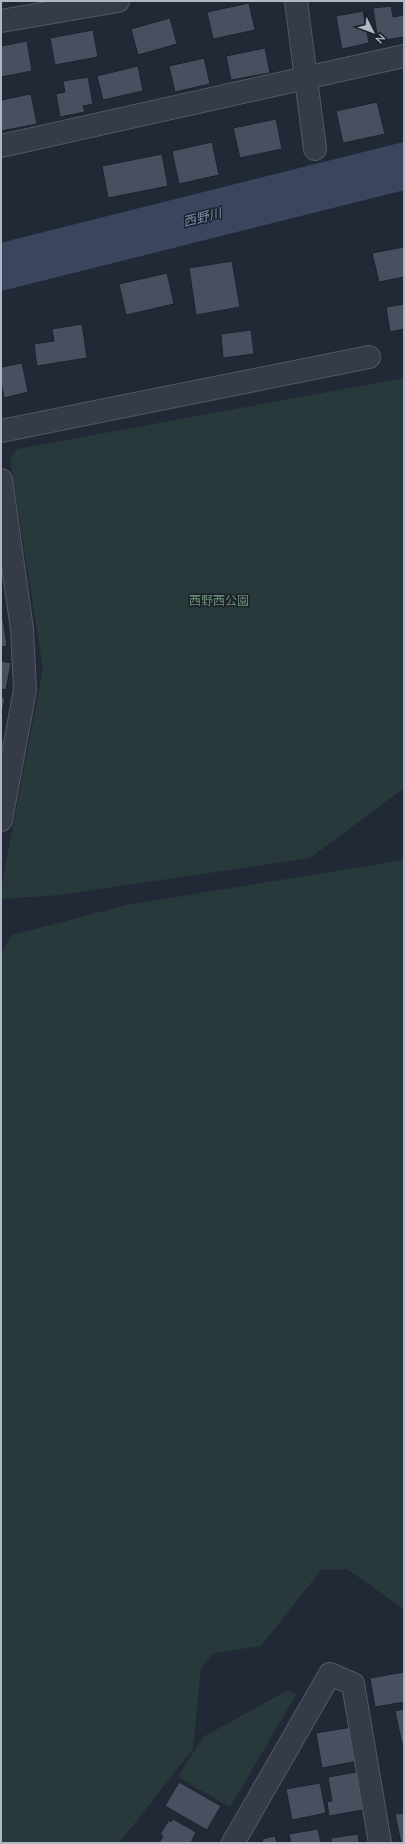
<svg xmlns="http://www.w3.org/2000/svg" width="405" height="1844" font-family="Mulish,'Noto Sans JP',sans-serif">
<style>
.green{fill:#28393b}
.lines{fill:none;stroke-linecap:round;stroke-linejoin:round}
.river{stroke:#39465e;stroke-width:47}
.building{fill:#485060;stroke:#1d222d}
.minor-casing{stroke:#535964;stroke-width:24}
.minor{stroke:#353b47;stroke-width:22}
.labels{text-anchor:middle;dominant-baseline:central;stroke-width:3;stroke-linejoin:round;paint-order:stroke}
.park-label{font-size:12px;fill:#699276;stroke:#1b202b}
.water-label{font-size:13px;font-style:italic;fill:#7a8baa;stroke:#1b202b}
</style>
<rect width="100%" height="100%" fill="#222936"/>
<g class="green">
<polygon points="404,378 404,788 310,858 60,895 1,899 1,889 43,669 10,459 17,449"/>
<polygon points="404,860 404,1609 347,1569 321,1570 261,1646 214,1653 201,1667 193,1749 119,1843 1,1843 1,953 12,935 127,905"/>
<polygon points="288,1690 296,1695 230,1807 178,1777 203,1737"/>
</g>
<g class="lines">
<polyline class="river" points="1,267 404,166"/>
</g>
<g class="building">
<polygon points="249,3 255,30 213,39 207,12"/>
<polygon points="391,6 393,17 404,15 404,37 378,41 373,8"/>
<polygon points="363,11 369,43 342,49 336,16"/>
<polygon points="170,18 177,44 138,55 131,29"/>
<polygon points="93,30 98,57 55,65 50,38"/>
<polygon points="27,41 32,71 1,77 1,46"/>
<polygon points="265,48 270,73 231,80 226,56"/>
<polygon points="204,58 210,84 175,92 169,66"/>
<polygon points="138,66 143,91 103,100 97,76"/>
<polygon points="88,77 93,104 83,106 85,112 60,117 56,94 65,92 63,81"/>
<polygon points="31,94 37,124 1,131 1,100"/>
<polygon points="377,102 385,134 343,143 336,111"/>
<polygon points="276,119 282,149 240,158 233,128"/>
<polygon points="212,142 219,175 179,184 172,151"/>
<polygon points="162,154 168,186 108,198 102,166"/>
<polygon points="404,247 404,277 379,282 372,253"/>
<polygon points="232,261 240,307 196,315 189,268"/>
<polygon points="167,273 174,304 126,315 119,284"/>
<polygon points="404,304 404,329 390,332 386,307"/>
<polygon points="82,324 87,358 37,366 34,344 54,341 52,329"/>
<polygon points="251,330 254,354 223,358 221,334"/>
<polygon points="22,363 28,392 4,398 1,382 1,367"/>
<polygon points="1,619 3,619 7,646 1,647"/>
<polygon points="1,661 11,663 6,690 1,689"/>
<polygon points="1,697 5,698 1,717"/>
<polygon points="404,1672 404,1702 375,1707 370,1678"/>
<polygon points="404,1709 404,1744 402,1744 395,1711"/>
<polygon points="352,1727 358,1761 322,1768 316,1733"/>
<polygon points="357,1772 363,1810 329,1816 327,1802 332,1801 328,1777"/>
<polygon points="179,1782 221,1806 207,1830 165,1806"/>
<polygon points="320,1783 326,1813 292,1820 286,1789"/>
<polygon points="404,1813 404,1843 401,1843 395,1814"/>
<polygon points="173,1819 196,1832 191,1843 159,1843 163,1836 160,1834 169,1820 171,1822"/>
<polygon points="318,1829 321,1843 291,1843 289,1834"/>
<polygon points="358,1834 359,1843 331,1843 331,1838"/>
<polygon points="275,1836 277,1843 263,1843 262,1839"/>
</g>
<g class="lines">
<defs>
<g id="minor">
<polyline points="296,1 315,149"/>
<polyline points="1,21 118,1"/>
<polyline points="1,146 404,56"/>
<polyline points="1,431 369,357"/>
<polyline points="1,480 22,629 25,690 1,820"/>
<polyline points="233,1843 330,1674 353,1684 380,1843"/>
</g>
</defs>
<use href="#minor" class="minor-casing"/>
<use href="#minor" class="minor"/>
</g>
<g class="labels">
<g class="park-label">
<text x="219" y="600">西野西公園</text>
</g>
<g class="water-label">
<text transform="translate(202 217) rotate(-14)">西野川</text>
</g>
</g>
<rect width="405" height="1844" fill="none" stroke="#b0b6c3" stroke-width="4"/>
<g transform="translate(373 32) rotate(132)" stroke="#1b202b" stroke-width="3" paint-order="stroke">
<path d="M0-3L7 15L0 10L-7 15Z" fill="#b0b6c3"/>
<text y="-6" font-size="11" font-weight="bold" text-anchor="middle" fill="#b0b6c3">N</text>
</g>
</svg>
